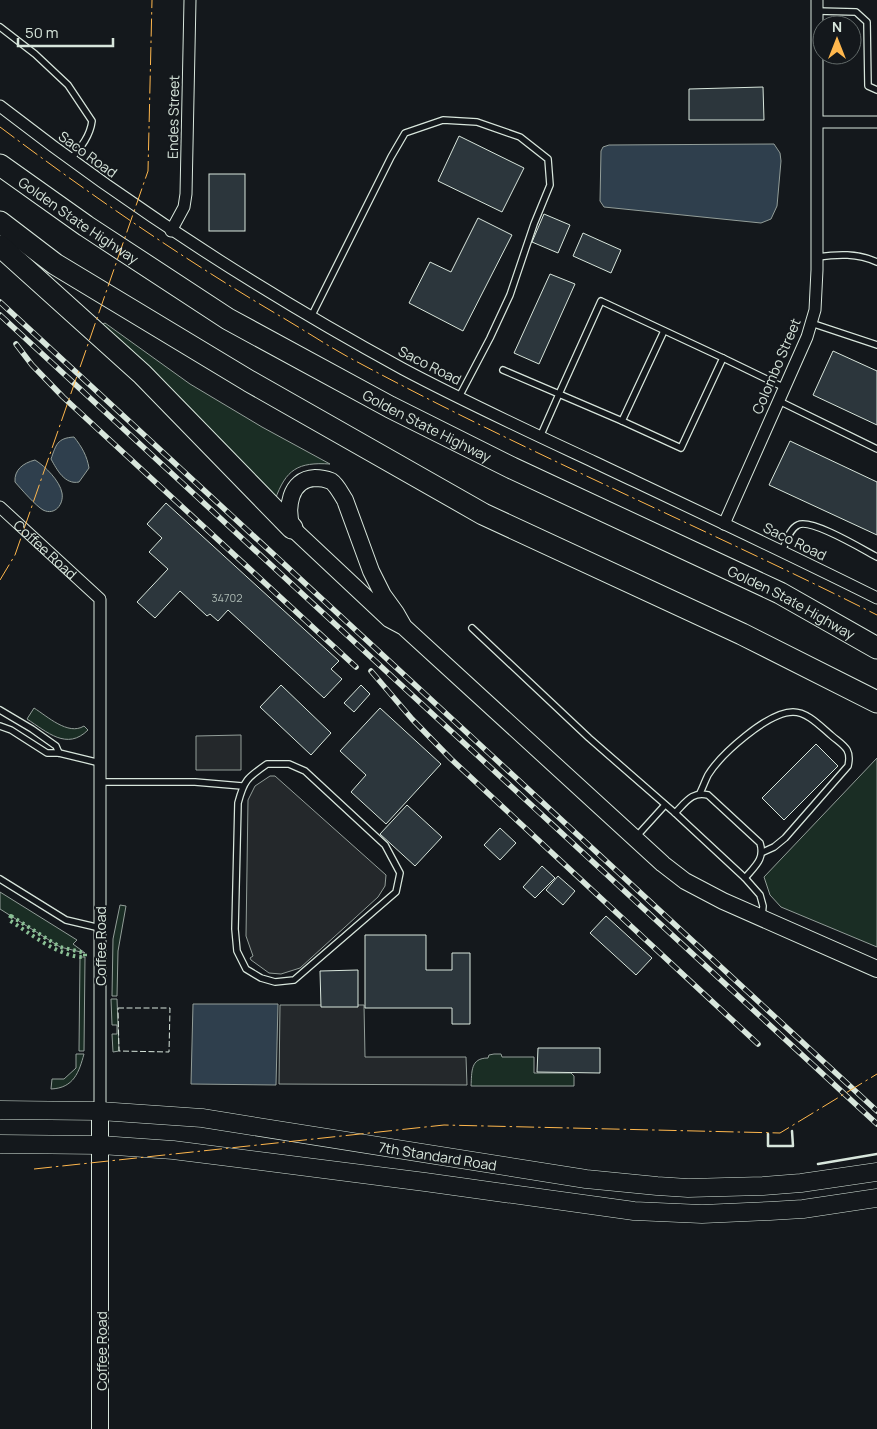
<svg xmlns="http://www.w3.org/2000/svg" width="877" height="1429" font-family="Manrope,sans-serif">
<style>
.green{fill:#1a2d24;stroke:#939e99}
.parking{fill:#24282b;stroke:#939e99}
.water{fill:#2f3f4d;stroke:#939e99}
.building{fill:#2c363c;stroke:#d8e6dc}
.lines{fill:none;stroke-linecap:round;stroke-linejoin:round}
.lane-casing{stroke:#d8e6dc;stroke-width:8}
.street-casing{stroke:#d8e6dc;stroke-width:13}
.secondary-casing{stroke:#d8e6dc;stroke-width:18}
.primary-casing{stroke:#d8e6dc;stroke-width:19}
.highway-casing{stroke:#d8e6dc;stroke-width:23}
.lane{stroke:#14181c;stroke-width:5.5}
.street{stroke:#14181c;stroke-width:11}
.secondary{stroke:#14181c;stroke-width:16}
.primary{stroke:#14181c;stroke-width:18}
.highway{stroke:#14181c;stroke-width:21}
.rail-casing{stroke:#d8e6dc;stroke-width:5.5}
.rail{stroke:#14181c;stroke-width:4;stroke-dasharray:11;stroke-linecap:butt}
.hedge{stroke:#8ac095;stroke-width:4;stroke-dasharray:2.5 4;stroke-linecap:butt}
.fence{stroke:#d8e6dc;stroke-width:1;stroke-dasharray:6 2.5;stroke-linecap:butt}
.wall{stroke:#d8e6dc;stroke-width:2.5}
.power{stroke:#ffb74d;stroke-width:1;stroke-dasharray:18 4 2.5 4;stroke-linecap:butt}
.labels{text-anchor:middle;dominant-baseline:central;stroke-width:4;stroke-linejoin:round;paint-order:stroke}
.number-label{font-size:11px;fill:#adbab4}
.street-label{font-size:14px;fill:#d8e6dc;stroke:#14181c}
</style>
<rect width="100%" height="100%" fill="#14181c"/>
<g class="green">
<path d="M105 323 190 384 262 427 330 464C298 462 286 469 275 500L101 325Z"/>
<path d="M34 708C47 716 68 736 84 726L88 730C67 751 47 732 27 719Z"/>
<polygon points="877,758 877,947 781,907 770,895 764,877"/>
<polygon points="0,892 77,940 73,944 85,953 60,947 0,909"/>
<polygon points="120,905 126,906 118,951 117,996 112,996 113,939"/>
<polygon points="80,957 85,957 84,1051 79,1051"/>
<polygon points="111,999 117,999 119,1051 113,1052 112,1034 117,1034 117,1025 112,1025"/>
<path d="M76 1054H84C79 1072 74 1088 51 1089L52 1079H64L76 1068Z"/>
<path d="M494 1054H501L502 1057H534V1073H571L574 1076V1086H471C472 1072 470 1058 488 1058L489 1055Z"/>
</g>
<g class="parking">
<polygon points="241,735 241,770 196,770 196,736"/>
<polygon points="270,776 275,776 386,875 385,886 378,897 300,968 281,974 269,973 251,960 250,958 253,956 246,936 248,800 255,786"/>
<polygon points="280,1005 364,1005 365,1057 466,1057 467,1085 279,1084"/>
</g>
<g class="water">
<polygon points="774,144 780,153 781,161 777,206 771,219 761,223 604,207 600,201 601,151 603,147 609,145"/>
<path d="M74 437C82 447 87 456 89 468L79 482C65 485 57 470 51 459 56 445 57 438 74 437Z"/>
<path d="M35 460C45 466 60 481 62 493 64 504 55 516 43 510 36 506 21 489 15 482 14 470 23 463 35 460Z"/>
<polygon points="193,1004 278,1004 276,1085 191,1084"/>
</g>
<g class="building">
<polygon points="763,87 764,120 689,120 689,89"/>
<polygon points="459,136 524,168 502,212 438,181"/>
<rect x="209" y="174" width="36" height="57"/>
<polygon points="544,214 570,225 558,253 532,242"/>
<polygon points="478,218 512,235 463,331 409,303 430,262 451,272"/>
<polygon points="583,233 621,250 611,273 573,256"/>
<polygon points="550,274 575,284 539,364 514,353"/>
<polygon points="833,351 877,371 877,425 813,395"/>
<polygon points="790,441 877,482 877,535 769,485"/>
<polygon points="166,503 339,661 331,669 342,679 324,698 228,610 218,621 210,614 207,616 180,591 155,618 137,602 168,569 149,552 162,538 147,524"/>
<polygon points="281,685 331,733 311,755 260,707"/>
<polygon points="361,685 370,694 354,712 344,703"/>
<polygon points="380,708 441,764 386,824 351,792 366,775 340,751"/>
<polygon points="816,744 838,766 784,820 762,798"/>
<polygon points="407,805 442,837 415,866 380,834"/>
<polygon points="500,828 516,843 500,860 484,845"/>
<polygon points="542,866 555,878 535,898 523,887"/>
<polygon points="558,876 575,891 563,905 546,890"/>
<polygon points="606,916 652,958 636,975 590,933"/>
<polygon points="365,935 426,935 426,970 452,970 452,953 470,953 470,1024 452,1024 452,1008 365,1008"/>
<polygon points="358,970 358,1007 321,1007 320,971"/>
<polygon points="538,1048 600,1048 600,1073 537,1072"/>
</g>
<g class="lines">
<defs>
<g id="lane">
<polyline points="817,11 856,12 867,22 868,86 877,90"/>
<path d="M0 27 35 54 68 85 92 121C90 137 80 148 70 160"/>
<path d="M817 257C838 254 857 253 877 262"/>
<polyline points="311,317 391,157 405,133 443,120 477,122 520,137 548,159 550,185 534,224 510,295 490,338 459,397"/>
<polyline points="811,323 877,345"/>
<polyline points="723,358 785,388"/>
<polyline points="503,370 559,394 601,301 723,358 681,448 622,421 559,394 540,437"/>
<polyline points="779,401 877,449"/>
<polyline points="622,421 664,331"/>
<path d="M782 551C786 543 789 529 798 525 811 518 862 549 877 557"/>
<polyline points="472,628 589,738 675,813 745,878 760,895 763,906 762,916"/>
<polyline points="0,710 32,729 56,746 59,753"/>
<polyline points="0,726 11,730 47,753 59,753 100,763"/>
<path d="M267 764H289L305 771 385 845 400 873 396 892 294 980 275 982 261 978 246 969 237 951 235 929 238 803C244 780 247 778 267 764Z"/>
<polyline points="100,782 195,782 242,786"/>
<path d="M700 793C703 787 705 781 708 775 721 754 768 712 793 712 808 712 821 727 832 736 844 746 852 749 848 766L785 838 774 847 763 852"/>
<path d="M675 813C686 802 692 791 708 795L760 843C765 859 755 866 745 878"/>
<polyline points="636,837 665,805"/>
<polyline points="0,879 66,920 100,928"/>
</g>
<g id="street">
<path d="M0 106C127 205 262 292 403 369 465 402 530 432 594 462 689 507 783 551 877 598"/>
<polyline points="818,122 877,122"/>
<polyline points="171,231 184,207 186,194 190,0"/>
<path id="s1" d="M0 507 100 599V1111"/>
<polyline points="724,524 807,337 815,310 817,270 817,0"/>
</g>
<g id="secondary">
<path d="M404 627 396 613 383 595 371 571 345 500C341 494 337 485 331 481 326 479 320 478 315 478 289 479 286 509 292 528L389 619 404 627 663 864 685 881 723 901 877 969"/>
<polyline points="100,1111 100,1429"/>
</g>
<g id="primary">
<path id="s2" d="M0 1110 100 1111 202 1118 586 1179 657 1186 688 1188 763 1186 801 1183 877 1172"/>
<polyline points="0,1144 101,1145 173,1150 425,1182 634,1211 702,1214 770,1211 803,1209 877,1198"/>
</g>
<g id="highway">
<path id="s3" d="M0 165 86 226 228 319 390 407 512 468 780 593 877 648"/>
<polyline points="0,222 55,264 249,381 483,514 742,634 877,702"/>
<polyline points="0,246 142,374 292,528"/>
</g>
</defs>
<use href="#lane" class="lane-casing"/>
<use href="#street" class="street-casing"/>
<use href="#secondary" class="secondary-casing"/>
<use href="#primary" class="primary-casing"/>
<use href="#highway" class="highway-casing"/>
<use href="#lane" class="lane"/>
<use href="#street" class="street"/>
<use href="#secondary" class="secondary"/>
<use href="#primary" class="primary"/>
<use href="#highway" class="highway"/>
<defs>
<g id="rail">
<polyline points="0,302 877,1111"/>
<polyline points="0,315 877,1124"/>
<polyline points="16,344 32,365 63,397 356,667"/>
<polyline points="371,671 412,719 451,759 758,1044"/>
</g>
</defs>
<use href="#rail" class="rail-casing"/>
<use href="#rail" class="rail"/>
<path class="hedge" d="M11 916 60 947 85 953V957C60 958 30 933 9 920Z"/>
<polygon class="fence" points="118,1008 170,1008 169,1052 119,1051"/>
<g class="wall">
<polyline points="768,1134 768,1146 793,1146 792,1131"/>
<polyline points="818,1164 877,1154"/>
</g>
<g class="power">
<path d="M0 127C92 196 186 261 285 319 307 332 328 346 350 358 522 451 703 527 877 615"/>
<polyline points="0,580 15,555 148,171 152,0"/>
<polyline points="34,1169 444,1125 780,1133 877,1074"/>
</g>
</g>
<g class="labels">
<g class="number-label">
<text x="227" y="597">34702</text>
</g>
<g class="street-label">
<text transform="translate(173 117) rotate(-89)">Endes Street</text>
<text transform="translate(88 154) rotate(36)">Saco Road</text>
<text stroke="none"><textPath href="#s3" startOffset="96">Golden State Highway</textPath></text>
<text transform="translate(430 365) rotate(27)">Saco Road</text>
<text transform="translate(776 366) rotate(-67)">Colombo Street</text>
<text stroke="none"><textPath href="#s3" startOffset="501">Golden State Highway</textPath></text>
<text transform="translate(795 541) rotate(26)">Saco Road</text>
<text stroke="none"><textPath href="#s1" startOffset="62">Coffee Road</textPath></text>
<text stroke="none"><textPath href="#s3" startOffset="906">Golden State Highway</textPath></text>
<text transform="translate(100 946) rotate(-90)">Coffee Road</text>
<text stroke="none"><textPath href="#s2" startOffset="441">7th Standard Road</textPath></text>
<text transform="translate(101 1351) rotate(-90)">Coffee Road</text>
</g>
</g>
<g transform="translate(837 40)"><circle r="24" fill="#14181c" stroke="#626a69"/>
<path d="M0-4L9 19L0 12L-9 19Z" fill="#ffb74d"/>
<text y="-8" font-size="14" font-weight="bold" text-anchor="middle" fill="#d8e6dc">N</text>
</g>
<path d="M18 38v8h95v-8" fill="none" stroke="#d8e6dc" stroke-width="2.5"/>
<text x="25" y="38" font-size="15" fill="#d8e6dc" stroke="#14181c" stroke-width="4" paint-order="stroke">50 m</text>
</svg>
